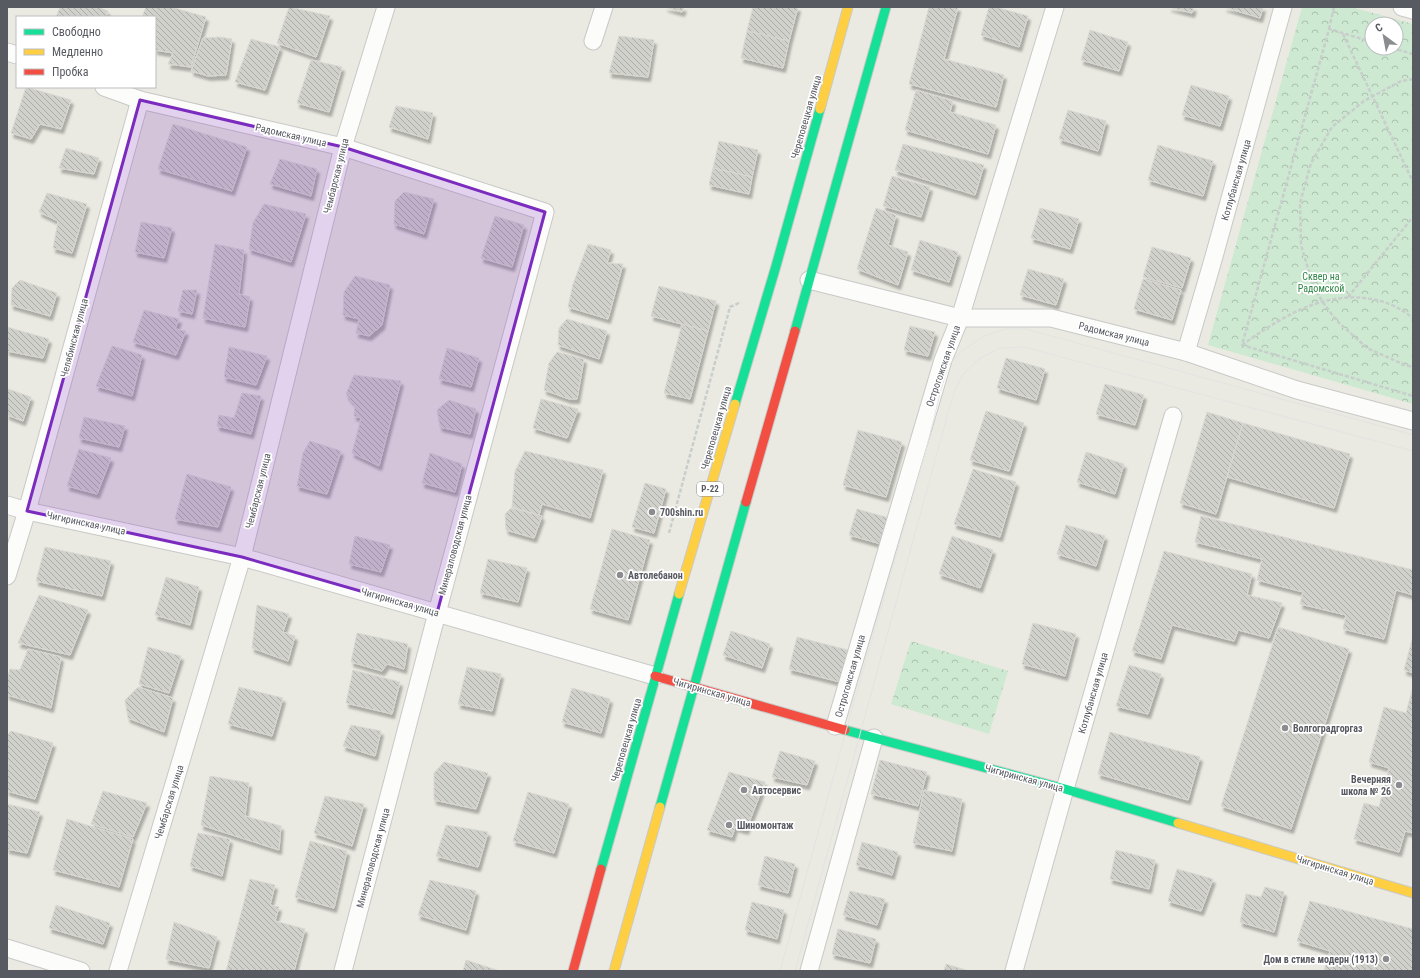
<svg xmlns="http://www.w3.org/2000/svg" width="1420" height="978" font-family="'Roboto Condensed',sans-serif">
<style>
.park{fill:url(#park-crowns);fill-rule:evenodd}
.building{fill:url(#building-back-hatch);stroke:#d9d8d2;filter:url(#shadow)}
.lines{fill:none;stroke-linecap:round;stroke-linejoin:round}
.street-casing{stroke:#c8c8c7;stroke-width:19}
.fast-casing{stroke:#c9c9c8;stroke-width:11}
.slow-casing{stroke:#c9c9c8;stroke-width:11}
.jam-casing{stroke:#c9c9c8;stroke-width:11}
.path{stroke:#c7cecc;stroke-width:2.5;stroke-dasharray:4 2;stroke-linecap:butt}
.street{stroke:#fcfcfb;stroke-width:17}
.fast{stroke:#16e098;stroke-width:9}
.slow{stroke:#ffcf43;stroke-width:9}
.jam{stroke:#f24e42;stroke-width:9}
.tram{stroke:#e3e4e3;stroke-width:1}
.marked{fill:#7b2cbf;fill-opacity:0.2;stroke:#7b2cbf;stroke-width:3;stroke-linejoin:round}
.poi-dot{fill:#8b8c8f;stroke:#fff;stroke-width:1.5}
.labels{text-anchor:middle;dominant-baseline:central;stroke-width:3.5;stroke-linejoin:round;paint-order:stroke}
.shield{fill:#fff;stroke:#8a8c91;stroke-width:1}
.shield-label{font-size:9px;font-weight:bold;fill:#585a62}
.street-label{font-size:10px;fill:#585a62;stroke:#fff}
.park-label{font-size:10px;fill:#2d8545;stroke:#fff}
.poi-label{font-size:10px;font-weight:bold;fill:#585a62;stroke:#fff;text-anchor:start}
</style>
<defs>
<pattern id="park-crowns" width="20" height="18" patternUnits="userSpaceOnUse"><rect width="20" height="18" fill="#cee9d1"/><path d="M2 6a3 3 0 1 1 6 0M12 15a3 3 0 1 1 6 0" fill="none" stroke="#aac0ad"/></pattern>
<pattern id="building-back-hatch" width="6" height="6" patternUnits="userSpaceOnUse"><rect width="6" height="6" fill="#d1d1cc"/><path d="M-1 5l2 2M0 0l6 6M5-1l2 2" fill="none" stroke="#acada9"/></pattern>
<filter id="shadow"><feDropShadow dx="2.5" dy="4.5" stdDeviation="1" flood-color="#0004"/></filter>
</defs>
<rect width="100%" height="100%" fill="#eaeae2"/>
<g class="park">
<path d="M1302 7H1351L1413 24V404L1208 345ZM1372 24H1396V48H1372Z"/>
<polygon points="911,641 1008,671 989,734 891,704"/>
</g>
<g class="building">
<polygon points="60,7 98,7 108,11 106,17 56,17"/>
<polygon points="146,7 171,7 206,17 191,67 168,64 173,53 155,50 155,17 142,17"/>
<polygon points="289,7 330,16 316,57 277,43"/>
<polygon points="665,7 684,7 682,12"/>
<polygon points="753,7 798,7 789,41 747,31"/>
<polygon points="929,7 958,7 944,59 1004,75 996,107 909,84"/>
<polygon points="989,7 995,7 1028,16 1019,47 981,35"/>
<polygon points="1169,7 1194,7 1192,13"/>
<polygon points="1224,7 1263,7 1260,18"/>
<polygon points="1090,30 1128,42 1119,71 1081,60"/>
<polygon points="747,31 789,41 783,68 741,58"/>
<polygon points="619,36 654,40 648,77 609,73"/>
<polygon points="219,37 232,39 226,75 208,76 191,71 203,38"/>
<polygon points="251,39 280,47 265,90 235,82"/>
<polygon points="311,60 342,67 329,112 297,103"/>
<polygon points="1191,85 1229,96 1220,126 1182,115"/>
<polygon points="26,87 71,100 61,129 40,124 31,139 11,133"/>
<polygon points="916,90 953,101 950,112 996,125 988,154 905,130"/>
<polygon points="396,106 433,113 428,139 389,127"/>
<polygon points="1068,110 1106,121 1098,151 1059,139"/>
<polygon points="173,124 247,147 232,191 158,169"/>
<polygon points="719,141 758,150 752,177 713,168"/>
<polygon points="903,144 984,165 975,195 895,170"/>
<polygon points="1158,145 1213,161 1203,196 1148,180"/>
<polygon points="66,148 99,158 94,174 59,168"/>
<polygon points="280,159 317,169 311,196 270,184"/>
<polygon points="713,168 752,177 749,194 709,185"/>
<polygon points="892,176 930,187 921,217 883,206"/>
<polygon points="404,192 434,199 424,234 394,224 395,201"/>
<polygon points="47,193 87,204 72,253 53,248 58,221 39,212"/>
<polygon points="264,204 306,214 291,262 249,249 253,223"/>
<polygon points="876,208 896,215 888,245 908,252 898,285 857,269"/>
<polygon points="1040,208 1079,219 1070,249 1031,238"/>
<polygon points="495,216 524,225 512,267 481,258"/>
<polygon points="141,222 172,228 164,258 135,252"/>
<polygon points="920,240 958,252 949,282 911,270"/>
<polygon points="215,244 244,250 239,294 250,297 245,327 203,318"/>
<polygon points="588,244 611,250 607,263 623,264 608,319 568,307 573,284"/>
<polygon points="1152,247 1191,258 1182,288 1143,277"/>
<polygon points="1028,269 1064,279 1056,305 1020,295"/>
<polygon points="355,276 390,285 382,325 369,336 356,333 359,319 343,315 344,292"/>
<polygon points="1143,279 1181,290 1172,320 1134,309"/>
<polygon points="20,280 57,293 50,316 11,305 12,288"/>
<polygon points="659,286 716,301 708,331 651,316"/>
<polygon points="183,290 197,290 192,314 178,311"/>
<polygon points="144,310 179,319 175,329 186,331 176,355 133,342"/>
<polygon points="567,319 607,331 599,359 558,345 559,328"/>
<polygon points="682,324 708,331 690,399 664,393"/>
<polygon points="910,326 935,332 928,356 904,350"/>
<polygon points="7,327 49,339 43,358 7,351"/>
<polygon points="112,346 142,355 132,396 96,386"/>
<polygon points="229,347 267,356 256,385 224,377"/>
<polygon points="447,348 479,358 471,387 439,379"/>
<polygon points="557,352 584,359 577,399 569,399 544,390 549,363"/>
<polygon points="1006,358 1045,369 1036,400 997,388"/>
<polygon points="354,375 401,381 379,466 352,453 361,418 354,416 355,405 346,394"/>
<polygon points="1105,384 1144,395 1135,425 1096,414"/>
<polygon points="8,389 31,397 23,421 7,415 7,390"/>
<polygon points="242,393 261,396 251,434 217,426 219,415 234,418"/>
<polygon points="541,399 578,409 567,438 533,428"/>
<polygon points="449,400 476,409 470,434 440,427 437,410"/>
<polygon points="986,411 1024,423 1009,471 970,460"/>
<polygon points="1207,412 1243,423 1216,514 1180,503"/>
<polygon points="84,417 125,426 119,447 79,438"/>
<polygon points="1243,423 1350,454 1334,508 1227,477"/>
<polygon points="858,430 902,442 886,497 843,485"/>
<polygon points="310,441 341,451 327,494 297,486 303,453"/>
<polygon points="79,449 111,458 97,494 67,486"/>
<polygon points="525,451 603,470 590,518 542,504 539,515 512,507 515,471"/>
<polygon points="1086,452 1124,464 1115,494 1077,482"/>
<polygon points="430,453 462,464 455,492 422,483"/>
<polygon points="973,469 1016,482 1000,537 954,524"/>
<polygon points="187,474 231,487 218,527 175,519"/>
<polygon points="645,483 666,489 654,533 632,527"/>
<polygon points="511,508 542,516 534,538 506,530 505,514"/>
<polygon points="857,509 889,518 881,544 849,535"/>
<polygon points="1201,516 1413,570 1413,595 1396,590 1384,639 1343,629 1346,615 1300,604 1303,592 1257,580 1262,559 1195,542"/>
<polygon points="1066,525 1105,536 1096,566 1057,554"/>
<polygon points="612,529 650,540 628,620 590,609"/>
<polygon points="355,536 390,545 381,572 349,564"/>
<polygon points="952,536 993,550 980,588 939,574"/>
<polygon points="45,547 111,561 102,596 36,581"/>
<polygon points="1164,551 1252,574 1247,595 1282,603 1269,638 1238,630 1234,641 1172,625 1161,659 1132,651"/>
<polygon points="488,559 527,568 518,602 480,593"/>
<polygon points="166,577 199,587 190,625 155,615"/>
<polygon points="39,595 88,610 70,655 18,643"/>
<polygon points="257,605 289,614 283,632 295,636 288,661 252,648"/>
<polygon points="1033,623 1076,634 1065,676 1022,664"/>
<polygon points="1278,627 1349,649 1291,829 1221,806"/>
<polygon points="731,631 770,644 762,668 723,655"/>
<polygon points="357,633 408,644 404,669 387,664 382,671 351,662"/>
<polygon points="1413,636 1413,673 1404,670"/>
<polygon points="797,637 848,650 840,682 789,669"/>
<polygon points="148,647 181,656 169,693 139,684"/>
<polygon points="28,649 61,657 51,708 7,695 7,680 10,669 20,670"/>
<polygon points="1129,665 1161,674 1148,714 1116,706"/>
<polygon points="467,667 501,674 492,711 458,704"/>
<polygon points="353,670 400,682 392,714 346,703"/>
<polygon points="138,687 173,698 164,732 128,718 125,700"/>
<polygon points="239,687 283,698 272,736 228,724"/>
<polygon points="1413,687 1413,833 1405,831 1399,852 1354,839 1364,803 1379,807 1389,768 1369,762 1384,707 1406,713"/>
<polygon points="572,688 610,699 601,733 562,722"/>
<polygon points="351,725 381,731 375,756 343,746"/>
<polygon points="11,731 53,743 35,799 7,791 7,767 9,763 7,761 7,736"/>
<polygon points="1110,732 1200,757 1188,800 1098,774"/>
<polygon points="780,751 815,761 807,785 772,777"/>
<polygon points="880,760 927,772 918,806 871,794"/>
<polygon points="444,762 488,773 476,809 434,800 434,773"/>
<polygon points="729,772 765,782 746,830 735,827 732,837 707,830"/>
<polygon points="210,776 249,783 245,816 281,826 279,850 201,825"/>
<polygon points="924,790 962,799 952,851 913,843"/>
<polygon points="103,791 147,803 133,837 91,824"/>
<polygon points="528,792 569,804 554,853 513,841"/>
<polygon points="325,796 364,804 352,846 314,833"/>
<polygon points="7,804 40,812 27,853 7,849"/>
<polygon points="67,819 133,839 119,887 53,870"/>
<polygon points="446,825 488,832 478,867 436,856"/>
<polygon points="198,833 230,839 222,876 190,866"/>
<polygon points="310,841 347,851 334,908 295,897"/>
<polygon points="862,842 898,852 892,875 856,865"/>
<polygon points="1116,850 1155,860 1149,889 1110,879"/>
<polygon points="765,856 795,864 788,893 758,885"/>
<polygon points="1177,869 1213,879 1201,911 1168,901"/>
<polygon points="250,879 275,885 270,905 279,907 275,921 305,929 294,971 226,971"/>
<polygon points="430,880 476,891 466,930 418,915"/>
<polygon points="1265,887 1284,892 1274,932 1240,922 1246,894 1261,897"/>
<polygon points="850,891 885,899 877,925 843,915"/>
<polygon points="1310,901 1413,929 1413,971 1324,971 1330,951 1297,941"/>
<polygon points="752,902 784,910 777,939 745,930"/>
<polygon points="56,905 110,923 103,944 49,928"/>
<polygon points="174,922 217,937 209,968 166,959"/>
<polygon points="838,929 876,939 870,963 832,954"/>
<polygon points="466,960 500,971 463,971"/>
<polygon points="946,964 969,971 944,971"/>
</g>
<g class="lines">
<defs>
<g id="street">
<polyline points="1402,7 1413,10"/>
<polyline points="593,41 604,7"/>
<polyline points="7,52 17,55"/>
<polyline points="104,87 140,100 343,147 545,212 437,613 343,971"/>
<polyline points="809,280 960,318 1051,318 1186,352 1297,390 1413,421"/>
<polyline points="1186,352 1213,260 1283,7"/>
<polyline points="7,505 27,511 242,557 655,676"/>
<polyline points="7,576 27,511 140,100"/>
<polyline points="835,726 943,360 960,318 1055,7"/>
<polyline points="7,948 81,971"/>
<polyline points="118,971 242,557 343,147 386,7"/>
<polyline points="809,971 874,738"/>
<polyline points="1014,971 1065,789 1173,416"/>
</g>
<g id="fast">
<polyline points="795,331 886,7"/>
<polyline points="735,404 776,266 820,109"/>
<polyline points="845,730 1065,789 1178,823"/>
<polyline points="660,807 746,502"/>
<polyline points="601,869 679,594"/>
</g>
<g id="slow">
<polyline points="820,109 848,7"/>
<polyline points="679,594 735,404"/>
<polyline points="1178,823 1413,893"/>
<polyline points="614,971 660,807"/>
</g>
<g id="jam">
<polyline points="746,502 795,331"/>
<polyline points="655,676 845,730"/>
<polyline points="573,971 601,869"/>
</g>
</defs>
<use href="#street" class="street-casing"/>
<use href="#fast" class="fast-casing"/>
<use href="#slow" class="slow-casing"/>
<use href="#jam" class="jam-casing"/>
<g class="path">
<polyline points="1329,29 1334,7"/>
<polyline points="1343,34 1413,182"/>
<polyline points="1372,42 1329,29 1242,345 1413,396"/>
<polyline points="1392,48 1413,54"/>
<polyline points="1413,79 1401,81 1364,101 1332,127 1311,163 1300,203 1301,245 1313,285 1322,301 1336,320 1367,348 1405,365 1413,367"/>
<polyline points="1348,297 1413,217"/>
<path d="M1242 345C1283 316 1328 287 1381 301 1393 305 1405 310 1413 319"/>
<polyline points="669,533 730,307 741,302"/>
</g>
<use href="#street" class="street"/>
<use href="#fast" class="fast"/>
<use href="#slow" class="slow"/>
<use href="#jam" class="jam"/>
<g class="tram">
<polyline points="780,971 851,713 925,454 941,390 948,366 962,351 984,336 1005,329 1026,329 1413,435"/>
<polyline points="795,971 953,395 963,374 979,359 1000,348 1024,347 1413,451"/>
</g>
</g>
<path class="marked" d="M140 100 343 147 545 212 437 613 242 557 27 511Z"/>
<g class="poi-dot">
<circle cx="652" cy="512" r="4"/>
<circle cx="620" cy="575" r="4"/>
<circle cx="1285" cy="728" r="4"/>
<circle cx="1399" cy="785" r="4"/>
<circle cx="744" cy="790" r="4"/>
<circle cx="729" cy="825" r="4"/>
<circle cx="1386" cy="959" r="4"/>
</g>
<g class="labels">
<rect class="shield" x="697" y="482" width="26" height="14" rx="3"/>
<g class="shield-label">
<text x="710" y="489">Р-22</text>
</g>
<g class="street-label">
<text transform="translate(806 117) rotate(-74)">Череповецкая улица</text>
<text transform="translate(291 135) rotate(13)">Радомская улица</text>
<text transform="translate(336 176) rotate(-76)">Чембарская улица</text>
<text transform="translate(1236 180) rotate(-74)">Котлубанская улица</text>
<text transform="translate(1114 334) rotate(14)">Радомская улица</text>
<text transform="translate(74 338) rotate(-75)">Челябинская улица</text>
<text transform="translate(943 366) rotate(-71)">Острогожская улица</text>
<text transform="translate(716 428) rotate(-74)">Череповецкая улица</text>
<text transform="translate(258 491) rotate(-76)">Чембарская улица</text>
<text transform="translate(86 523) rotate(12)">Чигиринская улица</text>
<text transform="translate(455 545) rotate(-75)">Минераловодская улица</text>
<text transform="translate(400 602) rotate(16)">Чигиринская улица</text>
<text transform="translate(850 676) rotate(-74)">Острогожская улица</text>
<text transform="translate(712 692) rotate(16)">Чигиринская улица</text>
<text transform="translate(1093 693) rotate(-74)">Котлубанская улица</text>
<text transform="translate(626 740) rotate(-74)">Череповецкая улица</text>
<text transform="translate(1024 778) rotate(15)">Чигиринская улица</text>
<text transform="translate(169 802) rotate(-73)">Чембарская улица</text>
<text transform="translate(373 858) rotate(-75)">Минераловодская улица</text>
<text transform="translate(1335 870) rotate(17)">Чигиринская улица</text>
</g>
<g class="park-label">
<text x="1321" y="276">Сквер на<tspan x="1321" dy="12">Радомской</tspan></text>
</g>
<g class="poi-label">
<text x="660" y="512">700shin.ru</text>
<text x="628" y="575">Автолебанон</text>
<text x="1293" y="728">Волгоградгоргаз</text>
<text x="1391" y="779" text-anchor="end">Вечерняя<tspan x="1391" dy="12">школа № 26</tspan></text>
<text x="752" y="790">Автосервис</text>
<text x="737" y="825">Шиномонтаж</text>
<text x="1378" y="959" text-anchor="end">Дом в стиле модерн (1913)</text>
</g>
</g>
<rect width="1420" height="978" fill="none" stroke="#585a62" stroke-width="16"/>
<rect x="16" y="16" width="140" height="72" fill="#ffffff" stroke="#bcbdc0"/>
<rect x="24" y="29" width="20" height="6" fill="#16e098" stroke="#bcbdc0"/>
<text x="52" y="36" font-size="12" fill="#585a62">Свободно</text>
<rect x="24" y="49" width="20" height="6" fill="#ffcf43" stroke="#bcbdc0"/>
<text x="52" y="56" font-size="12" fill="#585a62">Медленно</text>
<rect x="24" y="69" width="20" height="6" fill="#f24e42" stroke="#bcbdc0"/>
<text x="52" y="76" font-size="12" fill="#585a62">Пробка</text>
<g transform="translate(1384 36) rotate(328)"><circle r="19" fill="#ffffff" stroke="#bcbdc0"/>
<path d="M0-3L7 15L0 10L-7 15Z" fill="#8b8c8f"/>
<text y="-6" font-size="11" font-weight="bold" text-anchor="middle" fill="#585a62">С</text>
</g>
</svg>
